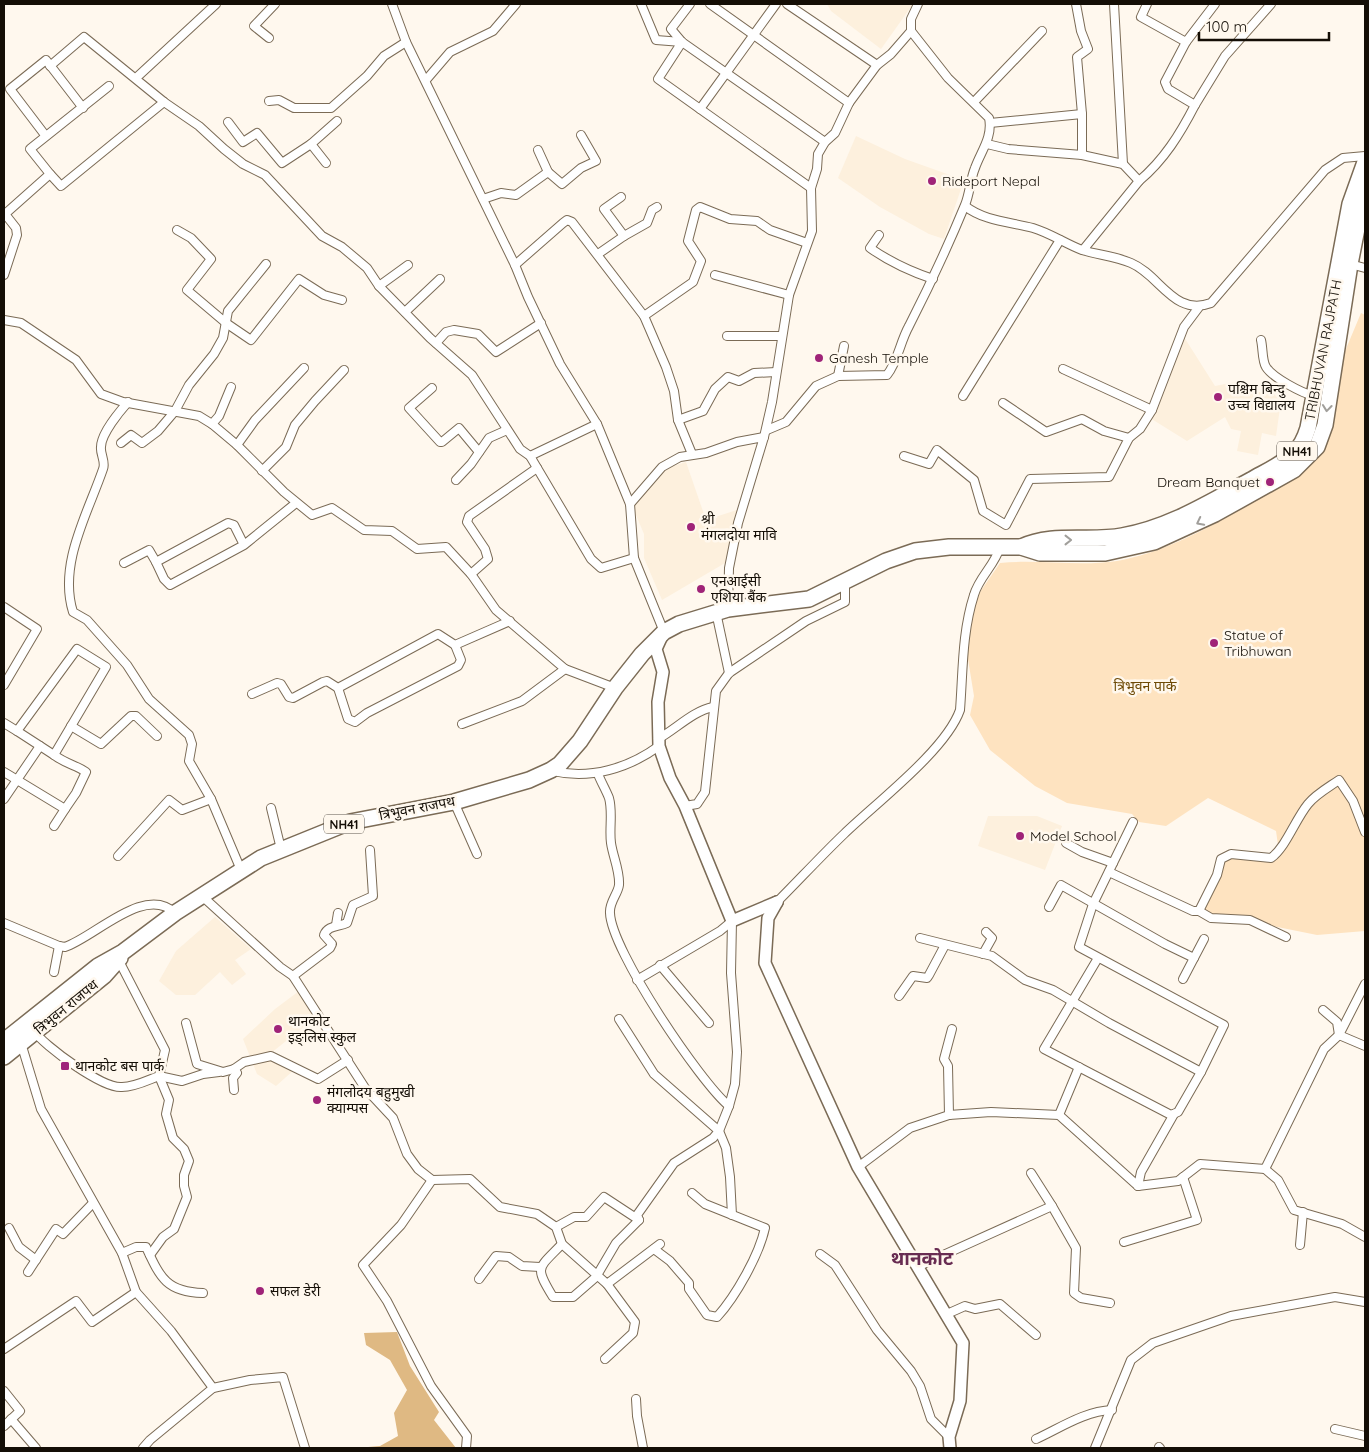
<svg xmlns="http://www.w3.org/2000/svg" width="1369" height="1452" font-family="Quicksand,'Noto Sans Devanagari',sans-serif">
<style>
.built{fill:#fdf0dd}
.green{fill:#fee3c0}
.forest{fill:#dfb983}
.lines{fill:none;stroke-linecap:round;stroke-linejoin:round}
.street-casing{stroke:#7b6b56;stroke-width:10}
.secondary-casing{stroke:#7b6b56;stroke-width:14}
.highway-casing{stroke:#7b6b56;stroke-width:18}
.street{stroke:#fff;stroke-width:8}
.secondary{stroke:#fff;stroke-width:11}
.highway{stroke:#fff;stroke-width:15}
.oneway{stroke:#a19f9b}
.poi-dot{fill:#9f2378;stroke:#fff8ee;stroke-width:2}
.labels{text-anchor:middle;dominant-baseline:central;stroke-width:5;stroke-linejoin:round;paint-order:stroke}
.shield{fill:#fff8ee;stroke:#5a544c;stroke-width:1}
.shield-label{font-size:12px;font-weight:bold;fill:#140e06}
.poi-label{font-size:14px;fill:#140e06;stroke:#fff8ee;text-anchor:start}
.street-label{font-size:14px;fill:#140e06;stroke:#fff8ee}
.park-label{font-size:14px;fill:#6e4a06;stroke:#fff8ee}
.district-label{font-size:19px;font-weight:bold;fill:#682c52;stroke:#fff8ee}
</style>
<rect width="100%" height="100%" fill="#fff8ee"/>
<g class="built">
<polygon points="827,4 913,4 881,49 831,11"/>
<polygon points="856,136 905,159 964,180 944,239 929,234 880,207 838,178"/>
<polygon points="1184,337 1215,386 1235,382 1235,390 1273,393 1281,401 1276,436 1262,433 1258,455 1237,451 1241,431 1231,429 1225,417 1187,441 1150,418"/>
<polygon points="686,462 706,520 746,507 737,556 662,600 644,558 644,534 633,508 639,496 664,469"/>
<polygon points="988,816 1037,816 1062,826 1045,870 978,846"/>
<polygon points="215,917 251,949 235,960 246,974 232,985 220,972 195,995 176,995 159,981 176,951"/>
<polygon points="299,991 315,1018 266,1057 294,1070 276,1086 257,1074 243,1039 275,1009"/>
</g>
<path class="green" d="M1361 313 1365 315V931L1317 935 1199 911 1221 859 1279 852 1276 831 1208 798 1166 826 1139 822 1132 814 1067 803 1035 786 990 750 970 715 974 696 964 635 971 605 1000 563C1038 559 1079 567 1117 561 1180 550 1248 505 1302 472L1304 441 1325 399Z"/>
<polygon class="forest" points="397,1332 410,1366 439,1412 434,1420 456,1448 356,1448 380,1446 398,1436 394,1413 407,1390 390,1360 366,1345 364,1333"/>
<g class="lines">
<defs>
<g id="street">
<polyline points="392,4 406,42 515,265 528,297 560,364 597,424 630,504 634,558 664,632"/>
<polyline points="641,4 656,40 682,42 658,79 811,188"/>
<polyline points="690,4 671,29 682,42 825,142"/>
<polyline points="710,4 849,103"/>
<polyline points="787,4 877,65"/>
<polyline points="1076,4 1081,31 1088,49 1077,57 1082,114 1082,155"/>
<polyline points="1114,4 1123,164"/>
<polyline points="269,38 254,26 275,4"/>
<polyline points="1186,42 1215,4"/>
<polyline points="50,66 84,37 164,102 199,126 224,149 243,164 265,175 322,236 342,247 367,268 379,286 430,338 472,375 520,449 530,456 591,559 601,568 634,558"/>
<polyline points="136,78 216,4"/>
<polyline points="426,80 450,52 493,31 516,4"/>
<polyline points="269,101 279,100 294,108 331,108 367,76 384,56 406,42"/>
<polyline points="974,102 1042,31"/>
<polyline points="1195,105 1225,56 1271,4"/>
<polyline points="700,109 776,4"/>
<polyline points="228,122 243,142 257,133 282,163 311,144 337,121"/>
<polyline points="990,123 1082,114"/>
<polyline points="45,135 10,89 46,60 83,108"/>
<polyline points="311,144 326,163"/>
<polyline points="987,144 1008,149 1082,155 1123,164 1139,181 1083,250"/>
<polyline points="538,150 548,172"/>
<polyline points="50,174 30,149 109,86"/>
<path d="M1139 181C1164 160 1180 134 1195 105L1168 89 1165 82 1186 42 1141 17 1147 4"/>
<polyline points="621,197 604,209 624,236"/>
<polyline points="483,199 501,193 516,195 548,172 562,184 581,168 596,161 581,135"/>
<path d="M965 206C984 221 1010 222 1033 228 1050 233 1066 244 1082 250 1098 255 1115 256 1131 263 1160 275 1174 317 1211 303L1325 170 1343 158 1365 156"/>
<polyline points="177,230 191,238 211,259 187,290 226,323 251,340 299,279 324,295 342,300"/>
<path d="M879 235 870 248C890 262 909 271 933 279"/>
<polyline points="598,254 624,236 647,223 652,210 657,207"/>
<polyline points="1350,264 1365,268"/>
<polyline points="515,265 563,223 567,220 572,222 644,316 666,367 674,391 678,420 692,454"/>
<polyline points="4,275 17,235 16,228 5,214 50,174 61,186 164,102"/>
<polyline points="715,275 789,295"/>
<polyline points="379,286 408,265"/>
<polyline points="405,312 440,279"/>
<polyline points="644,316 693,282 701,261 688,241 696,210 700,207 730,219 757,221 770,230 807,243"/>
<polyline points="4,320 21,323 76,360 101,394 123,402 199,416 212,424 237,445 284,492 312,515 332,508 364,530 392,531 417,549 446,547 471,574 496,610 565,669 615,688"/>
<polyline points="727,336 782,336"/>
<path d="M1261 340C1263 348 1262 361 1266 367 1273 378 1302 393 1314 396"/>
<polyline points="436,343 446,332 454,330 478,334 496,352 541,323"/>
<polyline points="1063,369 1152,410"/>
<polyline points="838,376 844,346"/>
<polyline points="432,388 409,408 440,442 442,442 459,428 479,452"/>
<polyline points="963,396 1060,240"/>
<path d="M128 402C120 411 101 434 101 447 100 454 106 462 103 469 88 513 58 564 73 612L87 620 127 665 149 699 189 735 192 744 189 761 211 799 241 870"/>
<polyline points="1003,403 1046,432 1082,419 1104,431 1129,438"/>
<polyline points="678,420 703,411 715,389 728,377 739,381 754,373 776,372"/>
<polyline points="212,424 219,416 231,387"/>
<path d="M767 430 786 422 816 386 838 376 887 375C898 361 900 342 909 326 929 287 948 246 965 205 970 193 970 180 975 168 981 151 993 137 989 118L948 78 911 31V19L918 4"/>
<polyline points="764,437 772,402 789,295 812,231 811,188 817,169 818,154 825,142 835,133 849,103 877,65 891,54 911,31"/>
<polyline points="121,443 131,435 142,443 158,431 175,411 189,385 214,354 223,338 228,311 266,264"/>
<polyline points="237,445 255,420 304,368"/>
<polyline points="530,456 597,424"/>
<polyline points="904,456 929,464 937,450 974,480 983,511 1006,525 1030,479 1109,477 1129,438 1140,429 1152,410 1184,327 1199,307"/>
<polyline points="262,471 286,447 295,425 315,401 344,370"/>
<polyline points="456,480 471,464 489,438 507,430"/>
<polyline points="630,504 662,467 680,457 706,453 737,442 764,437 738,523 729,568 728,609"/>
<polyline points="244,545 234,525 228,523 156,562 164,579 170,585 244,545 296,503"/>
<polyline points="124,563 149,550 156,562"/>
<polyline points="471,574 488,559 485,549 467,522 469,516 537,468"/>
<polyline points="4,607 37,629 4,685"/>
<polyline points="716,612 729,673"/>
<polygon points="77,649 106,667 54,755 17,731"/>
<polyline points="338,688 348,719 355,722 367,713 458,666 461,660 455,645"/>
<polyline points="252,694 277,683 281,684 289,697 293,698 323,682 327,681 338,688 438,634 455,645 510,621"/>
<polyline points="4,723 17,731"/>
<polyline points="462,724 522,701 565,669"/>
<polyline points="71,726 101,744 131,716 136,716 157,736"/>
<path d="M658 739C676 729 693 711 713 707"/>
<path d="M553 771C590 780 629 768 659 746"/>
<path d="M4 772 65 809 76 793 86 772C76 765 66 764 54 755"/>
<path d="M598 774C601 782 606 790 609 798 613 812 609 829 611 843 613 857 620 871 619 885 618 894 609 902 610 913 611 950 700 1082 729 1106"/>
<polyline points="4,799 40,746"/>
<polyline points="454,802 477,854"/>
<polyline points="685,806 697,804 705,792 716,691 729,673 806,621 845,602 845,581"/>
<polyline points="271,808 281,849"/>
<polyline points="54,826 65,809"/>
<polyline points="1066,843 1082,852 1113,863"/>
<polyline points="118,856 169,800 182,810 211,799"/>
<path d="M1109 872 1193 911H1199L1217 875 1221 859 1231 854 1271 858C1286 847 1295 820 1308 804 1316 794 1329 787 1339 780L1353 801 1365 832"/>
<polyline points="202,896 280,967 293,976 365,1088 393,1118 407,1154 418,1169 432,1180 470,1179 500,1207 537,1214 556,1227 562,1244 607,1284 660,1244"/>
<path d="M777 902C799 880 821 856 844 834 876 803 946 750 960 710 963 671 962 632 974 595 979 577 995 565 1000 547"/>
<polyline points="1049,907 1061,885 1165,944 1194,958 1183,979"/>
<polyline points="1199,911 1211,918 1250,920 1286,937"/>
<path d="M4 923 59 946 65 947C95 937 145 884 175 913"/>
<polyline points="336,925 338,913"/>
<polyline points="920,938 992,956 1025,980 1053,990 1109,1023 1201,1072"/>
<polyline points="983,954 992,938 986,932"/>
<polyline points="1098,958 1044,1049 1171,1115 1178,1112 1201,1072 1224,1025 1079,947 1093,904 1133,822"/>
<polyline points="1194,958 1204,939"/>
<polyline points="660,965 709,1023"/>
<polyline points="54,972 59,946"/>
<path d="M293 976 330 948 332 944 324 935C328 925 338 927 347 923L353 905 373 896 370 850"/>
<polyline points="637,980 720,931 732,921"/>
<polyline points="899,996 913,976 927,978 929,975 945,945"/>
<polyline points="1323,1010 1337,1022 1339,1035 1365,1046"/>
<polyline points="619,1019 654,1074 719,1131 726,1148 730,1177 732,1215"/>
<polyline points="186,1023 197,1064 223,1072 234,1069 244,1062 271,1056 318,1079 348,1060"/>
<path d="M33 1030C44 1046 103 1089 122 1087 135 1087 148 1080 159 1076L165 1050 118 959"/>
<polyline points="21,1043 41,1109 122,1253 136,1292 171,1331 213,1388"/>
<polyline points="159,1076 182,1081 203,1074 219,1072"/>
<polyline points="234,1090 233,1078 237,1073 234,1069"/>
<polyline points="949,1115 948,1066 944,1059 952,1029"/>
<polyline points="1059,1115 1079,1067"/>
<polyline points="858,1167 910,1128 949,1115 991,1112 1059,1115 1138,1186 1178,1181 1200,1164 1265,1169 1324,1049 1339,1035 1365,984"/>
<polyline points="1265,1169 1278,1180 1294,1210 1342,1224 1365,1237"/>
<polyline points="1031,1173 1052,1206"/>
<polyline points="432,1180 401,1225 363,1265 387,1301 431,1386 467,1436 466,1448"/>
<polyline points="1138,1186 1141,1172 1174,1114"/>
<polyline points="556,1227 574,1217 586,1217 604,1197 639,1220"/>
<polyline points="9,1228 19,1247 36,1260"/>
<polyline points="1124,1242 1197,1220 1183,1177"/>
<path d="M562 1244C538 1269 534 1266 553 1297H573L596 1277 616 1243 639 1220 637 1215 674 1163 713 1138 719 1131 729 1106 735 1084 737 1052 731 973 732 921"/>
<polyline points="1300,1245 1303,1212"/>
<path d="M654 1249 670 1261 689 1283V1289L707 1315 717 1317C736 1296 759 1255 765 1228L705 1204 692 1193"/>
<path d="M122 1253 136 1247H146C160 1277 166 1292 203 1293"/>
<polyline points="820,1254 835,1265 877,1330 911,1371 920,1386 931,1419 949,1437"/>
<polyline points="150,1255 163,1237 174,1229 187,1197 184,1186 184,1175 189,1161 184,1149 173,1138 166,1114 169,1100 159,1076"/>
<polyline points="919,1266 1052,1206 1076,1248 1074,1293 1081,1298 1110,1303"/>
<polyline points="28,1272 56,1229 63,1234 93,1203"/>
<polyline points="479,1279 496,1256 509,1257 522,1266 540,1267"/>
<polyline points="947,1314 965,1306 975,1309 1000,1304 1036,1335"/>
<polyline points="4,1349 76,1301 92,1322 136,1292"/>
<polyline points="605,1359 633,1333 635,1322 607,1284"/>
<polyline points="4,1391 20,1411 4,1426"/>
<polyline points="636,1399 637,1416 643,1448"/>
<polyline points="11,1419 36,1448"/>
<polyline points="1335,1429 1365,1436"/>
<path d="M1036 1439C1060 1428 1085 1411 1112 1410"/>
<polyline points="1159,1447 1160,1448"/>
<polyline points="143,1448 150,1440 213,1388 250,1380 283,1377 305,1448"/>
<polyline points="1095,1448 1131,1360 1153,1343 1231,1316 1335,1297 1365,1302"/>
</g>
<g id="secondary">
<polyline points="661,638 656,649 663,672 658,702 659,746 670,778 685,806 732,921 777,902"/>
<polyline points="777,902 768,918 765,963 858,1167 963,1343 960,1401 949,1437 950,1448"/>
</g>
<g id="highway">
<path d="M1021 547C1052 532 1089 542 1122 536 1169 528 1210 502 1251 480 1265 472 1281 465 1293 454 1301 447 1305 438 1308 428L1350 204 1365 162"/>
<polyline points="4,1041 98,966 123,952 175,913 261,858 350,822 454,802 529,780 551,770 560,764 580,741 615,688 642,654 664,632 679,624 728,609 809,599 886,561 915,551 949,547 1021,547 1040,553 1105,553 1154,542 1215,514 1294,470 1317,447 1325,425 1350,264 1365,188"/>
<polyline points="4,1057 104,976 120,958"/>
</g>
</defs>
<use href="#street" class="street-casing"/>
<use href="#secondary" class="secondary-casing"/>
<use href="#highway" class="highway-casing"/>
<use href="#street" class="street"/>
<use href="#secondary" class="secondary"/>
<use href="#highway" class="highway"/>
</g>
<defs><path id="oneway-chevron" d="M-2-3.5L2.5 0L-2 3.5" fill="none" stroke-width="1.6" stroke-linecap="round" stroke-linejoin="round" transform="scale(1.25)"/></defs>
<g class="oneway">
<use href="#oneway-chevron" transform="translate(1327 408) rotate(96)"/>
<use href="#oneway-chevron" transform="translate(1200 522) rotate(153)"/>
<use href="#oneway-chevron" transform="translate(1068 540)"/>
</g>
<g class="poi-dot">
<circle cx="932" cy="181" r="5"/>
<circle cx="819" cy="358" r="5"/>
<circle cx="1218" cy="397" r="5"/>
<circle cx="1270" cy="482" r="5"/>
<circle cx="691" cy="527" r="5"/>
<circle cx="701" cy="589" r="5"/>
<circle cx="1214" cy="643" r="5"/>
<circle cx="1020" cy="836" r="5"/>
<circle cx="278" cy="1029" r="5"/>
<rect x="60" y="1061" width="10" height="10" rx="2.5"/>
<circle cx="317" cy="1100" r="5"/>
<circle cx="260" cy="1291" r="5"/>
</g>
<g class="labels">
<g class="shield">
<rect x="1277" y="441.5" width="40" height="19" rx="4"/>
<rect x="324" y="814.5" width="40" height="19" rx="4"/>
</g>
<g class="shield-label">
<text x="1297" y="451">NH41</text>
<text x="344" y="824">NH41</text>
</g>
<g class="poi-label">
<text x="942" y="181">Rideport Nepal</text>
<text x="829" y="358">Ganesh Temple</text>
<text x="1228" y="389">पश्चिम बिन्दु<tspan x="1228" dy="16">उच्च विद्यालय</tspan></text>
<text x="1260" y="482" text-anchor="end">Dream Banquet</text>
<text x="701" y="519">श्री<tspan x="701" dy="16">मंगलदोया मावि</tspan></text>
<text x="711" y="581">एनआईसी<tspan x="711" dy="16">एशिया बैंक</tspan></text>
<text x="1224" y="635">Statue of<tspan x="1224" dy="16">Tribhuwan</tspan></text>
<text x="1030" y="836">Model School</text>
<text x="288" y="1021">थानकोट<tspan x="288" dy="16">इङ्लिस स्कुल</tspan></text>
<text x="75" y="1066">थानकोट बस पार्क</text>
<text x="327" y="1092">मंगलोदय बहुमुखी<tspan x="327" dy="16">क्याम्पस</tspan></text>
<text x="270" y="1291">सफल डेरी</text>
</g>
<g class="street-label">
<text transform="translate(1323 350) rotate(-79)">TRIBHUVAN RAJPATH</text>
<text transform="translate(417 808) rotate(-11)">त्रिभुवन राजपथ</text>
<text transform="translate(66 1007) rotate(-39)">त्रिभुवन राजपथ</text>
</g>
<g class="park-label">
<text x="1145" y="686">त्रिभुवन पार्क</text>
</g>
<g class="district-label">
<text x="922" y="1258">थानकोट</text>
</g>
</g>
<rect width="1369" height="1452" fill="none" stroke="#140e06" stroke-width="10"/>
<path d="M1199 32v8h130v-8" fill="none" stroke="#140e06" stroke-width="2.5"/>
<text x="1206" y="32" font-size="15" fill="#140e06" stroke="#fff8ee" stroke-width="4" paint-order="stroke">100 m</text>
</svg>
